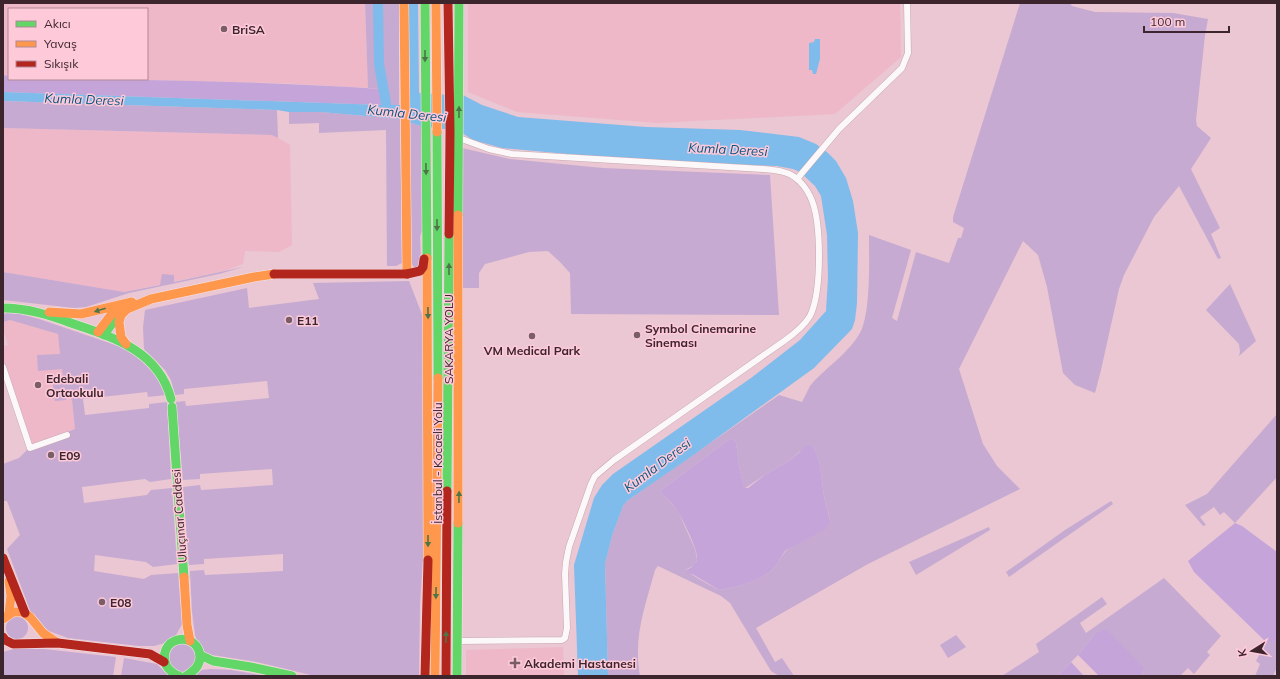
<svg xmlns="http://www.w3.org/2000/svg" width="1280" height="679" font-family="Mulish,sans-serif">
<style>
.built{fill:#eeb8c9}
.green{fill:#c6aad1;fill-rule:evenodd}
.forest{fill:#c5a4da}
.water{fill:#7fbbeb}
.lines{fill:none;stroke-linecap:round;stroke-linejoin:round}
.river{stroke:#7fbbeb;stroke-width:10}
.street-casing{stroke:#c4a9b1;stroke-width:7}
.fast-casing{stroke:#f6e6eb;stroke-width:10}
.slow-casing{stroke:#f6e6eb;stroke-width:10}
.jam-casing{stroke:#f6e6eb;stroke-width:10}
.street{stroke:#fcf7f8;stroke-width:6}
.fast{stroke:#63d668;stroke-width:9}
.slow{stroke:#ff974d;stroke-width:9}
.jam{stroke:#b3261e;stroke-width:9}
.oneway{fill:#4e7548}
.poi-dot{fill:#7a5e67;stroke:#fecad9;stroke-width:1.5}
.labels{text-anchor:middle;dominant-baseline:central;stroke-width:3;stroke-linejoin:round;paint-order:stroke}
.poi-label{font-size:12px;font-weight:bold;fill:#3d252d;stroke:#fecad9;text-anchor:start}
.street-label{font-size:12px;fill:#3d252d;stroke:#fecad9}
.water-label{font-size:13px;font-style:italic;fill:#045680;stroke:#fecad9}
</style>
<rect width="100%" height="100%" fill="#eac7d2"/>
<g class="built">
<polygon points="3,3 365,3 368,88 279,83 104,79 147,79 147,9 9,9 9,76 3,75"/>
<polygon points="468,3 900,3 901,57 835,114 657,123 517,112 468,92"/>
<polygon points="3,128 273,135 290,145 292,245 279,252 245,251 243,264 224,271 124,292 3,272"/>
<polygon points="10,320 58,334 72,400 75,429 31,445 3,358 3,346 8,345 3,329 3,322"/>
<polygon points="563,647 564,676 466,676 466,650"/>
</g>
<g class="green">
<polygon points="365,3 399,3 399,105 383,105 384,97 381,89 368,88"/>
<path d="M1020 3H1070L1072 6 1095 12 1173 13 1208 19 1205 35 1196 120 1197 126 1211 138 1191 169 1220 228 1211 234 1221 258 1218 259 1179 186 1154 217 1124 275 1119 289 1101 370 1095 393 1075 385 1063 373 1047 287 1038 255 1023 241 959 369 983 444 997 466 1020 489 868 564 756 628 775 662 782 658 794 676H779L771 671 730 603 721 596 658 566 655 570C645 607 633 637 640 676H608L605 564 612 536 623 506 627 501 779 395 802 402 810 386 815 380C830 365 850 351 860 333 871 313 869 259 869 235L911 250 892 318 897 321 916 252 949 263 958 238H961L964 228 953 222V217ZM731 438 736 442 739 466 744 489 766 474 789 461 799 452 813 446C822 462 821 478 824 496 825 504 829 512 830 521L786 551C781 556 779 562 775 567 763 581 737 587 719 590 713 587 688 573 685 570L695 565 697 559 695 549 678 511 660 491Z"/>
<polygon points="3,101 277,110 278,138 272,135 3,128"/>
<polygon points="289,112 320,112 400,119 402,263 396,266 387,266 386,130 319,133 319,123 289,124"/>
<polygon points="407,121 421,126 423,228 420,236 421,266 415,268 413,266 411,260"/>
<polygon points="462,148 510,159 603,168 770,175 779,315 571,314 570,273 560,262 548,251 529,252 485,264 479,273 479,288 462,288"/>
<polygon points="243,267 219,274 129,293 86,307 74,308 3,300 3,272 124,292 160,285 162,274 174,275 174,282"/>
<polygon points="409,281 423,317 423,558 420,604 419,676 315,676 257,662 212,655 204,652 198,643 195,635 192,611 190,571 204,570 205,575 283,571 283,554 204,559 204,564 189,565 183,487 200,485 201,490 273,485 272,469 200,474 200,479 183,480 176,402 185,401 186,406 269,398 267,381 184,389 184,394 175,395 171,380 165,370 144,349 143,327 145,310 247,288 249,308 319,299 313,283"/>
<polygon points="1230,284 1256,341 1239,356 1240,352 1239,344 1206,310"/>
<polygon points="8,313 20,314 39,319 127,349 153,370 162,381 166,395 148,397 147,392 83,399 85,415 149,408 149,404 167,402 171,479 150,482 145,479 82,487 84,503 147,495 151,490 172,488 177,564 153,567 146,562 95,555 94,571 144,579 151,575 178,573 182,624 176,635 165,643 154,646 139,646 68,638 49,631 33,618 7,549 20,535 7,501 3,501 3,464 19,458 27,450 30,448 31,445 75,429 72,400 66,394 66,400 55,401 52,378 63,377 62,369 38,371 37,355 60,354 58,334 10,320 3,322 3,314"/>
<polygon points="1277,414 1277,477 1235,523 1224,512 1220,515 1214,507 1200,517 1206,525 1203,526 1185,505 1207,494"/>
<polygon points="1111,501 1113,504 1009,577 1006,572 1065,530"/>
<polygon points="989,527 990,530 916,575 909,562"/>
<polygon points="1164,578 1221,636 1207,652 1210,655 1194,674 1188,668 1180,676 1142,676 1141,675 1144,671 1095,634 1078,655 1057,676 1002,676 1039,652 1036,644 1102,597 1107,604 1080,623 1086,633"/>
<circle cx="17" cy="628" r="11"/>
<polygon points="956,635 966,647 948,658 940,645"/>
<polygon points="1277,639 1277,667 1273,676 1255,676 1260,664 1256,661 1266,642 1272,642"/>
<circle cx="182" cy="658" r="14"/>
<polygon points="18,648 44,649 116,657 113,676 3,676 3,652"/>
<polygon points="124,658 157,664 169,676 121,676"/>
<polygon points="211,669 231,670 266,676 195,676 202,670"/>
</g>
<g class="forest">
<path d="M3 75 9 76V79C133 79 257 81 381 89L384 97 383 105 3 92Z"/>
<path d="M731 438 736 442 739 466 744 488H748L766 474 789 461 808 445 813 446C822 462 821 478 824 496 825 504 829 513 830 521L827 528 785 551C781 556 779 562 775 567 763 581 737 587 719 590L694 575 688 573 685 570C690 569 697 565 697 558 698 550 683 520 678 512 674 505 666 498 660 491Z"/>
<polygon points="1235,523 1242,526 1277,552 1277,639 1272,642 1266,642 1194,572 1188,561"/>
<polygon points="1102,630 1108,631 1143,667 1144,671 1140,676 1099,676 1078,655 1095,634"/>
<polygon points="1071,662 1084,676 1057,676"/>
</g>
<g class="water">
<polygon points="408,3 418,3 419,93 450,95 459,93 482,105 518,117 646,127 740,130 799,137 816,144 828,153 836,161 846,178 853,201 858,233 857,303 855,320 852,329 814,368 692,456 627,501 623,506 612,536 605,564 608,676 578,676 574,565 594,498 602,485 613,474 751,378 800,340 826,311 828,278 827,235 821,196 815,186 800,172 793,169 777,166 632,160 502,148 473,140 459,131 421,126 400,119 320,112 289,112 277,110 3,101 3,92 383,105 410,105"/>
<polygon points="815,39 820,39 820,59 816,74 813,74 812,70 809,70 809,43 814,42"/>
</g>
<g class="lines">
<polyline class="river" points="378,3 379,64 387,109"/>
<defs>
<g id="street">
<polyline points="797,179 839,129 902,68 908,53 907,3"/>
<polyline points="3,367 30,448 67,435"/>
<path d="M457 641 562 640 565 638 567 628 565 574 566 562 569 547 591 484 595 476 614 460 784 341C794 334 804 326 810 316 822 291 822 220 810 196 807 190 802 183 797 179 788 171 775 170 763 169L512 154 489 149 459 138"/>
</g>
<g id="fast">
<polyline points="425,3 427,258"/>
<polyline points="437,132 438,378"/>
<polyline points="458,215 459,3"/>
<path d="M3 308C27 308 49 315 71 323 113 337 159 351 171 399"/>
<polyline points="104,335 118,315"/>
<polyline points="172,407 184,577"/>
<polyline points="447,491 449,234"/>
<polyline points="200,655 213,661 251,667 292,676"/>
<path d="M179 676C172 673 166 669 165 661 160 635 199 631 200 657 200 666 194 671 186 676"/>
<polyline points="457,676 458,523"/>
</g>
<g id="slow">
<polyline points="404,3 407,274"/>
<polyline points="436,3 437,132"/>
<polyline points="458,215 458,523"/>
<polyline points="427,258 428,560"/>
<polyline points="49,312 81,314 132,302"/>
<polyline points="98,332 111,315 123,307"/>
<polyline points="126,344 121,337 119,322 121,315 127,309 151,299 254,277 274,274"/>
<polyline points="184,577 187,625 190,641"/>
<polyline points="9,581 11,596 9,613"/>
<polyline points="3,619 13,612 23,612 30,617 43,633 56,642"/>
<polyline points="435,676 438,378"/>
</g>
<g id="jam">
<polyline points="448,3 450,131 449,234"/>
<polyline points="274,274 407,274"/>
<polyline points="407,274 420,271 423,267 424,259"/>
<polyline points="3,558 25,613"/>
<polyline points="3,637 5,640 13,644 58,643 150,654 164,662"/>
<polyline points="425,676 428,560"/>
<polyline points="446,676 447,491"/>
</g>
</defs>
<use href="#street" class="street-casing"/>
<use href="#fast" class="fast-casing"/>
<use href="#slow" class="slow-casing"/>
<use href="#jam" class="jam-casing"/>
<use href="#street" class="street"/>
<use href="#fast" class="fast"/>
<use href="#slow" class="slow"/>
<use href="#jam" class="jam"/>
</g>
<defs><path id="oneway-solid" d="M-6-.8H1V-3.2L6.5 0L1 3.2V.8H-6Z"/></defs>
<g class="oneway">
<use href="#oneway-solid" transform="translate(425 56) rotate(90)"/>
<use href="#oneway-solid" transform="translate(459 112) rotate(-90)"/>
<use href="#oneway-solid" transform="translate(426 169) rotate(89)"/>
<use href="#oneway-solid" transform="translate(437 225) rotate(90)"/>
<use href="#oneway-solid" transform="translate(449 269) rotate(-90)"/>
<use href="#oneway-solid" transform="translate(100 310) rotate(162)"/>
<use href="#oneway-solid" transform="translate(428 313) rotate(89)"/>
<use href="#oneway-solid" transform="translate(459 497) rotate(-89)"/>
<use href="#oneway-solid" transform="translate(428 541) rotate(90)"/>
<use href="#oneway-solid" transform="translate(436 593) rotate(91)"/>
<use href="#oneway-solid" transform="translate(446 637) rotate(-90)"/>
</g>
<g class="poi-dot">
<circle cx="224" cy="29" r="4"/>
<circle cx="289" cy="320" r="4"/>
<circle cx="637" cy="335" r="4"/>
<circle cx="532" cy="336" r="4"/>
<circle cx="38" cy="385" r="4"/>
<circle cx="51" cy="455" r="4"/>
<circle cx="102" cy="602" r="4"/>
<path d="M513 657h4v4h4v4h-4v4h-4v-4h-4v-4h4z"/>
</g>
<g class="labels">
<g class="poi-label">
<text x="232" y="29">BriSA</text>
<text x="297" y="320">E11</text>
<text x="645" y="328">Symbol Cinemarine<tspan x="645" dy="14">Sineması</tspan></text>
<text x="532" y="350" text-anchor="middle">VM Medical Park</text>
<text x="46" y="378">Edebali<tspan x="46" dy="14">Ortaokulu</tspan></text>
<text x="59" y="455">E09</text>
<text x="110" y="602">E08</text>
<text x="524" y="663">Akademi Hastanesi</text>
</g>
<g class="street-label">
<text transform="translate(448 339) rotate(-90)">SAKARYA YOLU</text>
<text transform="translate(437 463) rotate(-90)">İstanbul - Kocaeli Yolu</text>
<text transform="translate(179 516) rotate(-94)">Uluçınar Caddesi</text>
</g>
<g class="water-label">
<text transform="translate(84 99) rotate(2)">Kumla Deresi</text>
<text transform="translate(407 113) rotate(6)">Kumla Deresi</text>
<text transform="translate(728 149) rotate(3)">Kumla Deresi</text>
<text transform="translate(657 465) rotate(-37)">Kumla Deresi</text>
</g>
</g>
<rect width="1280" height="679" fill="none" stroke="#3d252d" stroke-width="8"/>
<rect x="8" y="8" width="140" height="72" fill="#fecad9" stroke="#b18894"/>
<rect x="16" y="21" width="20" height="6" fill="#63d668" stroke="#b18894"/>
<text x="44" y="28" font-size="12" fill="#3d252d">Akıcı</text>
<rect x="16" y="41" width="20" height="6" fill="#ff974d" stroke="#b18894"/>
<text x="44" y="48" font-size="12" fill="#3d252d">Yavaş</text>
<rect x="16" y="61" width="20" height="6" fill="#b3261e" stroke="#b18894"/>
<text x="44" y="68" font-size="12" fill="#3d252d">Sıkışık</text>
<g transform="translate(1252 651) rotate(259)" stroke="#fecad9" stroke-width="3" paint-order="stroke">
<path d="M0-3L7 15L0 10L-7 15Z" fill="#3d252d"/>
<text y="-6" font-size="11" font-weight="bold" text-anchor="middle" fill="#3d252d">K</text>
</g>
<path d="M1144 26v6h85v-6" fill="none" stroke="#3d252d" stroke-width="2"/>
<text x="1150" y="26" font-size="12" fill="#3d252d" stroke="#fecad9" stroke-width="3" paint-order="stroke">100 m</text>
</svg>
